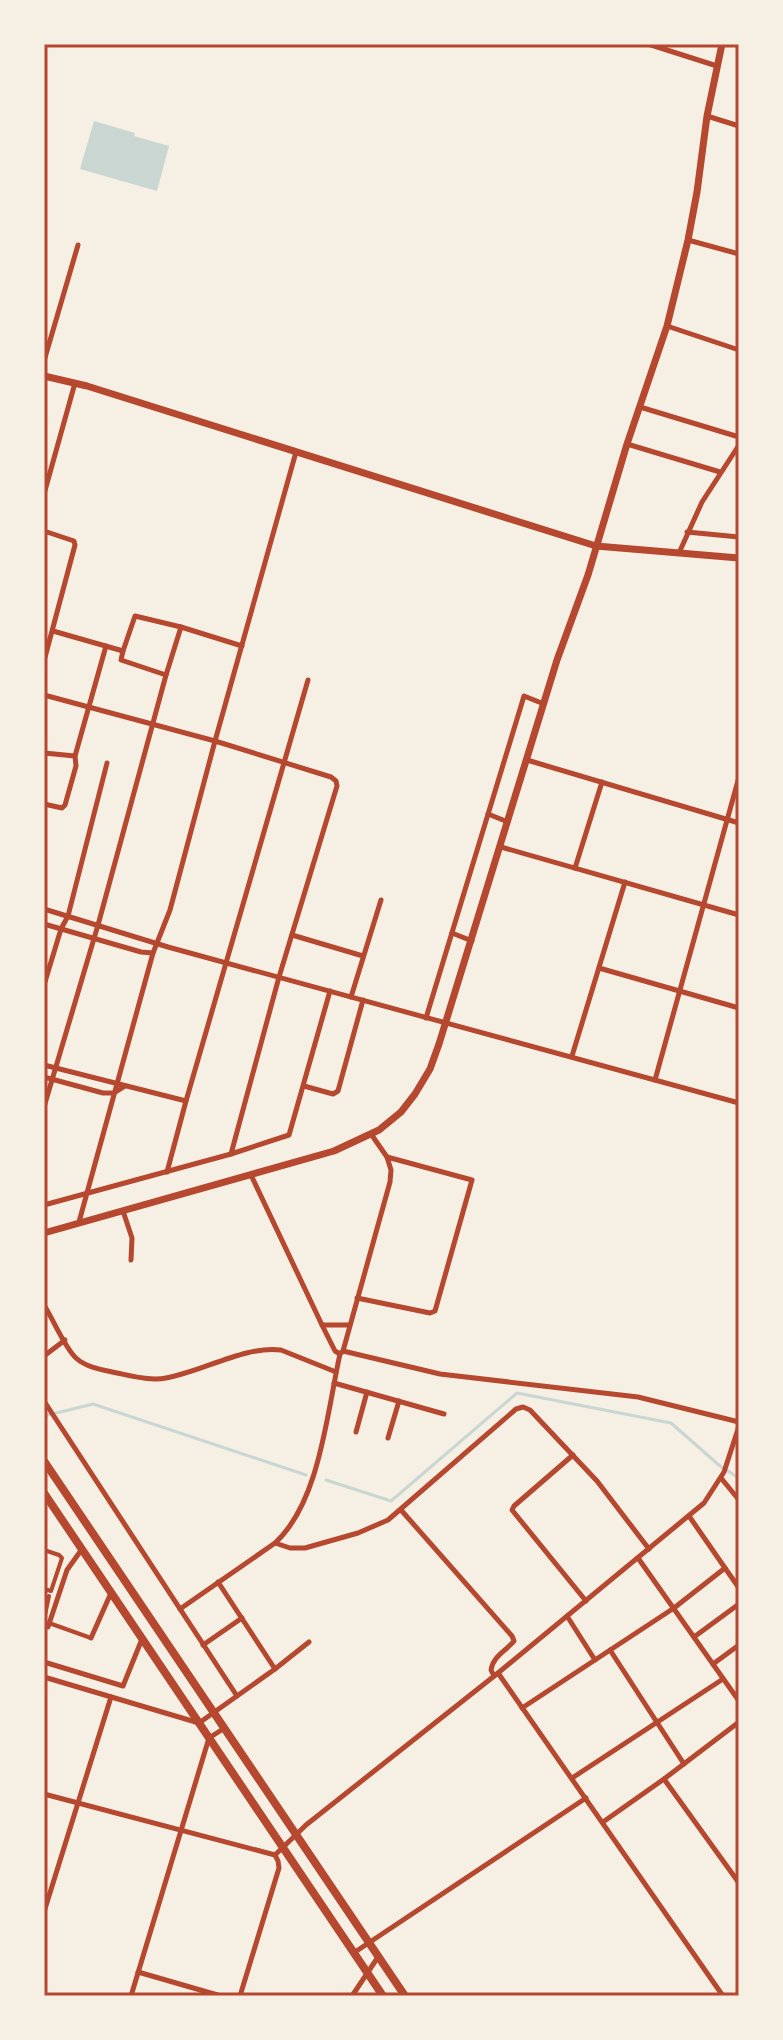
<svg xmlns="http://www.w3.org/2000/svg" width="783" height="2040" font-family="'DM Sans',sans-serif">
<style>
.water{fill:#c9d6d2}
.lines{fill:none;stroke-linecap:round;stroke-linejoin:round}
.stream{stroke:#c9d6d2;stroke-width:3}
.pedestrian{stroke:#b5482f;stroke-width:4}
.minor{stroke:#b5482f;stroke-width:5}
.tertiary{stroke:#b5482f;stroke-width:7}
.primary{stroke:#b5482f;stroke-width:8}
.neatline{fill:none;stroke:#b5482f;stroke-width:3}
</style>
<rect width="100%" height="100%" fill="#f6efe4"/>
<polygon class="water" points="94,121 135,133 134,136 169,146 157,191 80,169"/>
<g class="lines">
<g class="stream">
<polyline points="44,1416 93,1404 306,1475"/>
<polyline points="326,1480 391,1501 517,1393 671,1423 720,1466 739,1478"/>
</g>
<g class="pedestrian">
<polyline points="44,1550 59,1555 62,1558 51,1591 44,1589"/>
<polyline points="45,1615 49,1596"/>
<polyline points="49,1623 91,1638"/>
</g>
<g class="minor">
<polyline points="648,44 717,66"/>
<polyline points="707,116 739,126"/>
<polyline points="688,240 739,254"/>
<polyline points="667,326 739,350"/>
<polyline points="44,361 78,245"/>
<polyline points="640,407 739,437"/>
<polyline points="627,444 720,472"/>
<polyline points="44,494 75,383"/>
<polyline points="44,531 74,541 75,545 44,661"/>
<polyline points="687,532 739,537"/>
<polyline points="679,553 702,502 739,445"/>
<polyline points="53,631 123,651"/>
<polyline points="166,675 121,660 123,651 135,616 181,627 242,646"/>
<polyline points="44,695 215,741 331,777 336,781 337,786 279,977 231,1154"/>
<polyline points="44,753 75,756"/>
<polyline points="527,760 739,823"/>
<polyline points="44,804 62,808 65,805 76,766 75,756 106,646"/>
<polyline points="488,814 508,822"/>
<polyline points="501,847 739,915"/>
<polyline points="575,868 602,782"/>
<polyline points="44,909 168,947 739,1103"/>
<polyline points="44,924 141,952 153,953"/>
<polyline points="452,933 472,941"/>
<polyline points="292,935 363,956"/>
<polyline points="599,968 739,1008"/>
<polyline points="44,985 61,929 68,916 107,763"/>
<polyline points="351,997 381,900"/>
<polyline points="426,1018 524,696 544,704"/>
<polyline points="572,1056 625,882"/>
<polyline points="44,1065 186,1101"/>
<polyline points="44,1077 103,1093 114,1093 125,1086"/>
<polyline points="655,1080 739,777"/>
<polyline points="304,1086 333,1094 338,1091 363,1000"/>
<polyline points="44,1107 98,925 166,675 181,627"/>
<polyline points="167,1172 186,1101 308,680"/>
<polyline points="251,1175 322,1325 335,1351 340,1354 343,1351 390,1182 391,1170 387,1157"/>
<polyline points="44,1205 231,1154 289,1135 330,991"/>
<polyline points="123,1211 132,1238 131,1260"/>
<polyline points="79,1222 153,953 170,910 215,741 296,452"/>
<polyline points="357,1298 430,1313 435,1311 472,1180 387,1157 371,1134"/>
<path d="M44 1305C53 1319 65 1348 76 1358 87 1368 103 1370 117 1373 132 1376 151 1381 166 1378 201 1372 247 1345 281 1350L336 1372"/>
<polyline points="322,1325 349,1325"/>
<polyline points="343,1351 440,1374 638,1397 739,1422"/>
<polyline points="44,1356 65,1340"/>
<polyline points="334,1383 444,1414"/>
<polyline points="44,1401 237,1696"/>
<polyline points="356,1432 367,1392"/>
<polyline points="388,1438 399,1401"/>
<polyline points="573,1455 514,1506 512,1510 586,1601"/>
<polyline points="721,1478 739,1500"/>
<path d="M401 1510 512 1636 514 1641C506 1651 493 1656 491 1670L494 1676"/>
<polyline points="275,1543 290,1548 305,1548 358,1533 388,1520 516,1409 523,1407 530,1410 597,1481 649,1549"/>
<polyline points="638,1558 739,1701"/>
<polyline points="725,1568 739,1588"/>
<polyline points="218,1582 275,1669"/>
<path d="M180 1609 275 1543C320 1502 327 1412 340 1354"/>
<polyline points="567,1616 595,1660"/>
<polyline points="48,1627 67,1570 82,1549"/>
<polyline points="694,1637 739,1604"/>
<polyline points="91,1638 111,1593"/>
<polyline points="203,1645 242,1618"/>
<polyline points="610,1650 684,1764"/>
<polyline points="44,1662 123,1686 142,1639"/>
<polyline points="713,1664 739,1645"/>
<polyline points="498,1673 723,1996"/>
<polyline points="44,1677 199,1723 275,1669 309,1642"/>
<polyline points="522,1708 674,1608 725,1568 689,1516"/>
<polyline points="572,1778 723,1679"/>
<polyline points="664,1779 739,1883"/>
<polyline points="44,1794 275,1855"/>
<polyline points="603,1822 664,1779 739,1722"/>
<polyline points="275,1855 306,1825 498,1673 704,1503 724,1472 739,1426"/>
<polyline points="44,1912 111,1697"/>
<polyline points="355,1952 586,1798"/>
<polyline points="138,1972 221,1996"/>
<polyline points="131,1996 209,1738 223,1729"/>
<polyline points="240,1996 279,1868 278,1861 275,1855"/>
<polyline points="352,1996 378,1957"/>
</g>
<g class="tertiary">
<polyline points="44,376 87,386 596,546 739,558"/>
<polyline points="44,1233 334,1151 379,1130 401,1112 415,1094 430,1069 439,1044 557,660 588,575 627,444 667,326 688,240 697,192 707,116 722,44"/>
</g>
<g class="primary">
<polyline points="44,1461 405,1996"/>
<polyline points="44,1493 383,1996"/>
</g>
</g>
<rect width="783" height="2040" fill="none" stroke="#f6efe4" stroke-width="92"/>
<rect x="46" y="46" width="691" height="1948" class="neatline"/>
</svg>
